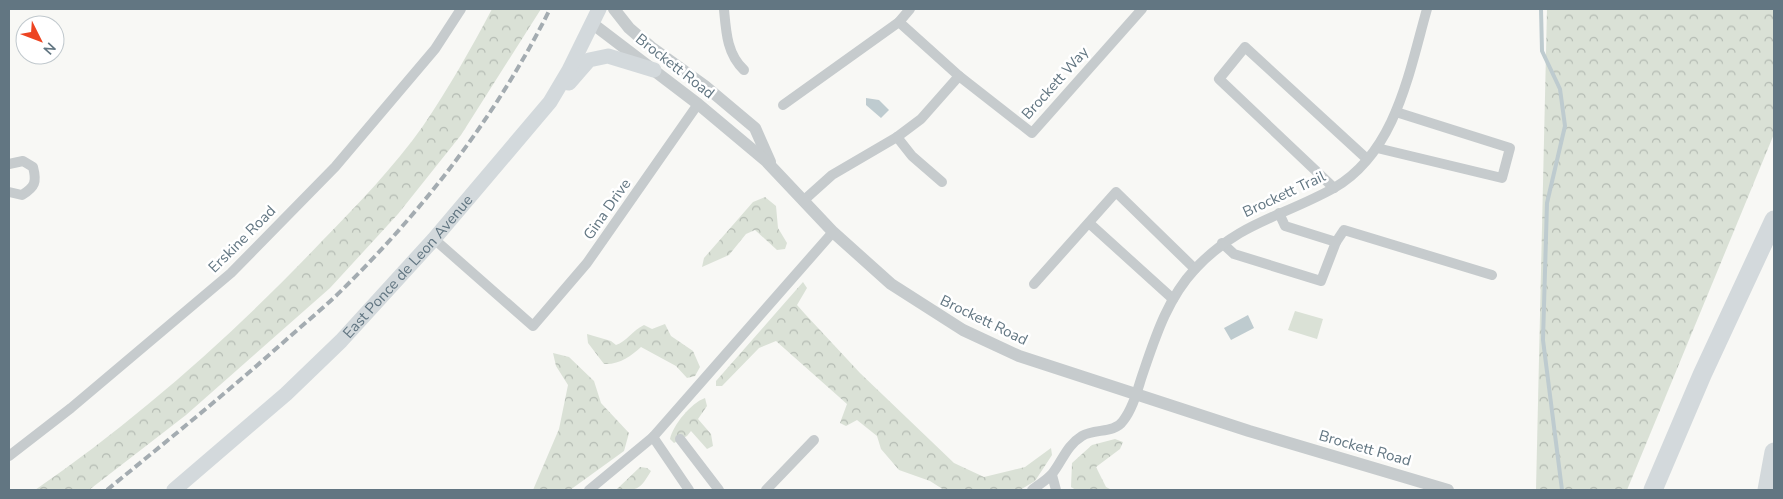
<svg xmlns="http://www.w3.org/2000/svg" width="1783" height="499" font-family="'Nunito Sans',sans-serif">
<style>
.forest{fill:url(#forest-crowns)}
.park{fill:#dae1d6}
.water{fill:#becbcf}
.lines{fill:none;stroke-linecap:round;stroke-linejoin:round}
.stream{stroke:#becbcf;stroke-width:4}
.minor{stroke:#c6cbcd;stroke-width:10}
.tertiary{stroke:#c6cbcd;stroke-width:12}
.secondary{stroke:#d3d9dc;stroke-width:15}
.motorway{stroke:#d3d9dc;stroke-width:19}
.rail{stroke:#a4acb1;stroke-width:4;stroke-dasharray:8 4;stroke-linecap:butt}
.labels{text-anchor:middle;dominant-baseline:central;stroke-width:5;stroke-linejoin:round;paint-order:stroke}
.street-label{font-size:15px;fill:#627682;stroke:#fff}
</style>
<defs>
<pattern id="forest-crowns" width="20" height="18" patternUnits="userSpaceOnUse" patternTransform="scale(1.25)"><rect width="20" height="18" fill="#dae1d6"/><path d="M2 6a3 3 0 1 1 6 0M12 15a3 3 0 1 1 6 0" fill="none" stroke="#b4bbb3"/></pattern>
</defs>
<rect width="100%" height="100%" fill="#f8f8f5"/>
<g class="forest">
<path d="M492 9H541L461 135 398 214 330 288 186 415 89 490H35C139 418 236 332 323 240 358 204 394 167 423 126 448 89 471 49 492 9Z"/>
<polygon points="1547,9 1774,9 1774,134 1627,490 1536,490"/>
<polygon points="765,197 776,206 778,228 787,243 785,249 777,250 755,230 746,234 729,255 702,267 704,258 753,202"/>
<polygon points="803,282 807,288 797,305 805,314 860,373 954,463 984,477 1025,467 1051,448 1052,455 1035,481 1020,490 944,490 930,481 899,470 881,449 877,436 857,420 846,426 840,423 847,404 776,341 759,348 722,386 716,386 716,381"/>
<path d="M665 324 671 336 693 351 700 367 695 376 687 378 676 366 641 347C631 356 619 365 604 364L588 343 587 334 611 341 616 345C626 342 633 330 644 325L652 329Z"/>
<polygon points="553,353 569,357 594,381 601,403 629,433 624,451 570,490 533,490 559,429 568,385 556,366"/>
<path d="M705 398 707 406 698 419 711 434 713 446 707 449 691 431 687 436 674 443 670 439C673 425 691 403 705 398Z"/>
<polygon points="1115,439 1123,442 1120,449 1096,467 1106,487 1112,490 1076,490 1071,487 1072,463 1092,445"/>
<path d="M640 467 647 468 651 471C639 491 638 490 616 490Z"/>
</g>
<polygon class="park" points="1295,311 1323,319 1317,339 1288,330"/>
<g class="water">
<polygon points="866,98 879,100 889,110 881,118 866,105"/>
<polygon points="1248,315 1254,328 1231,340 1224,328"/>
</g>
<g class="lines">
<polyline class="stream" points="1541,9 1542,51 1560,89 1565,126 1547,203 1543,340 1562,490"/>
<g class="minor">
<path d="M724 9C726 32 727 54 744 70"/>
<polyline points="910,9 899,22 959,76"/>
<polyline points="783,105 899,22"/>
<polyline points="897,137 912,156 942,182"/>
<polyline points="1377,148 1502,178 1510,148 1396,112"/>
<path d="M9 164 23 161 33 167C37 182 35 187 22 195L9 192"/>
<polyline points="1334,188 1219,79 1245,47 1367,159"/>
<polyline points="803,201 832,175 897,137 921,119 959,76 1032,133 1142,9"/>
<polyline points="1089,223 1173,299"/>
<polyline points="434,239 533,326 587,263 698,104"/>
<polyline points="1336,242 1344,230 1492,275"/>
<polyline points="1222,243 1234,254 1321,281 1336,242 1285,226 1279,213"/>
<polyline points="1034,284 1116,192 1195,269"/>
<polyline points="653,437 689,490"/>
<polyline points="680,439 719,490"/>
<polyline points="9,456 71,408 231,273 335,167 435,49 461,9"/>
<polyline points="1052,475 1056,490"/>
<polyline points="589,490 653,437 833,232"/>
<polyline points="766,490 814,440"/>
<path d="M1032 490C1038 485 1047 480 1052 474 1063 460 1066 446 1082 436 1095 428 1114 434 1123 421 1133 408 1137 391 1142 376 1155 338 1167 299 1195 269 1239 222 1282 217 1334 188 1396 152 1409 72 1427 9"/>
</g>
<g class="tertiary">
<polyline points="614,9 629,28 651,47 705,86 755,128 770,162"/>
<polyline points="593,24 698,104 766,161 833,232 891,284 963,330 1019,356 1249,431 1448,490"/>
</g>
<g class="secondary">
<polyline points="569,83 589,60 608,56 654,70"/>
<path id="s1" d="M174 490 286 394 341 341 434 239 550 102 569 70 599 9"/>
</g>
<g class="motorway">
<polyline points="1653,490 1702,375 1774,220"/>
<polyline points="1767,490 1774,452"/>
</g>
<path class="rail" d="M107 490C168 440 229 391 287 339 306 322 326 306 344 288 427 206 498 113 550 9"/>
</g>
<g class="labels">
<g class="street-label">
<text transform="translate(675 66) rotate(38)">Brockett Road</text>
<text transform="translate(1055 83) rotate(-48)">Brockett Way</text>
<text transform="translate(1284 194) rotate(-25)">Brockett Trail</text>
<text transform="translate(607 209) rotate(-55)">Gina Drive</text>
<text transform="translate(242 239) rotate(-45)">Erskine Road</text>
<text stroke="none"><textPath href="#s1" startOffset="324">East Ponce de Leon Avenue</textPath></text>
<text transform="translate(984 320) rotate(26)">Brockett Road</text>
<text transform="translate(1365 448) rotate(16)">Brockett Road</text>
</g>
</g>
<rect width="1783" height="499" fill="none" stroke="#627682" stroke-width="20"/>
<g transform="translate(40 40) rotate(132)"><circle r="24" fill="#ffffff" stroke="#c0c8cd"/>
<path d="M0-4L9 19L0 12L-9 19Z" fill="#ed4421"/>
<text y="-8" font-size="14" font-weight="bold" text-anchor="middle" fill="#627682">N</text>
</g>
</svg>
